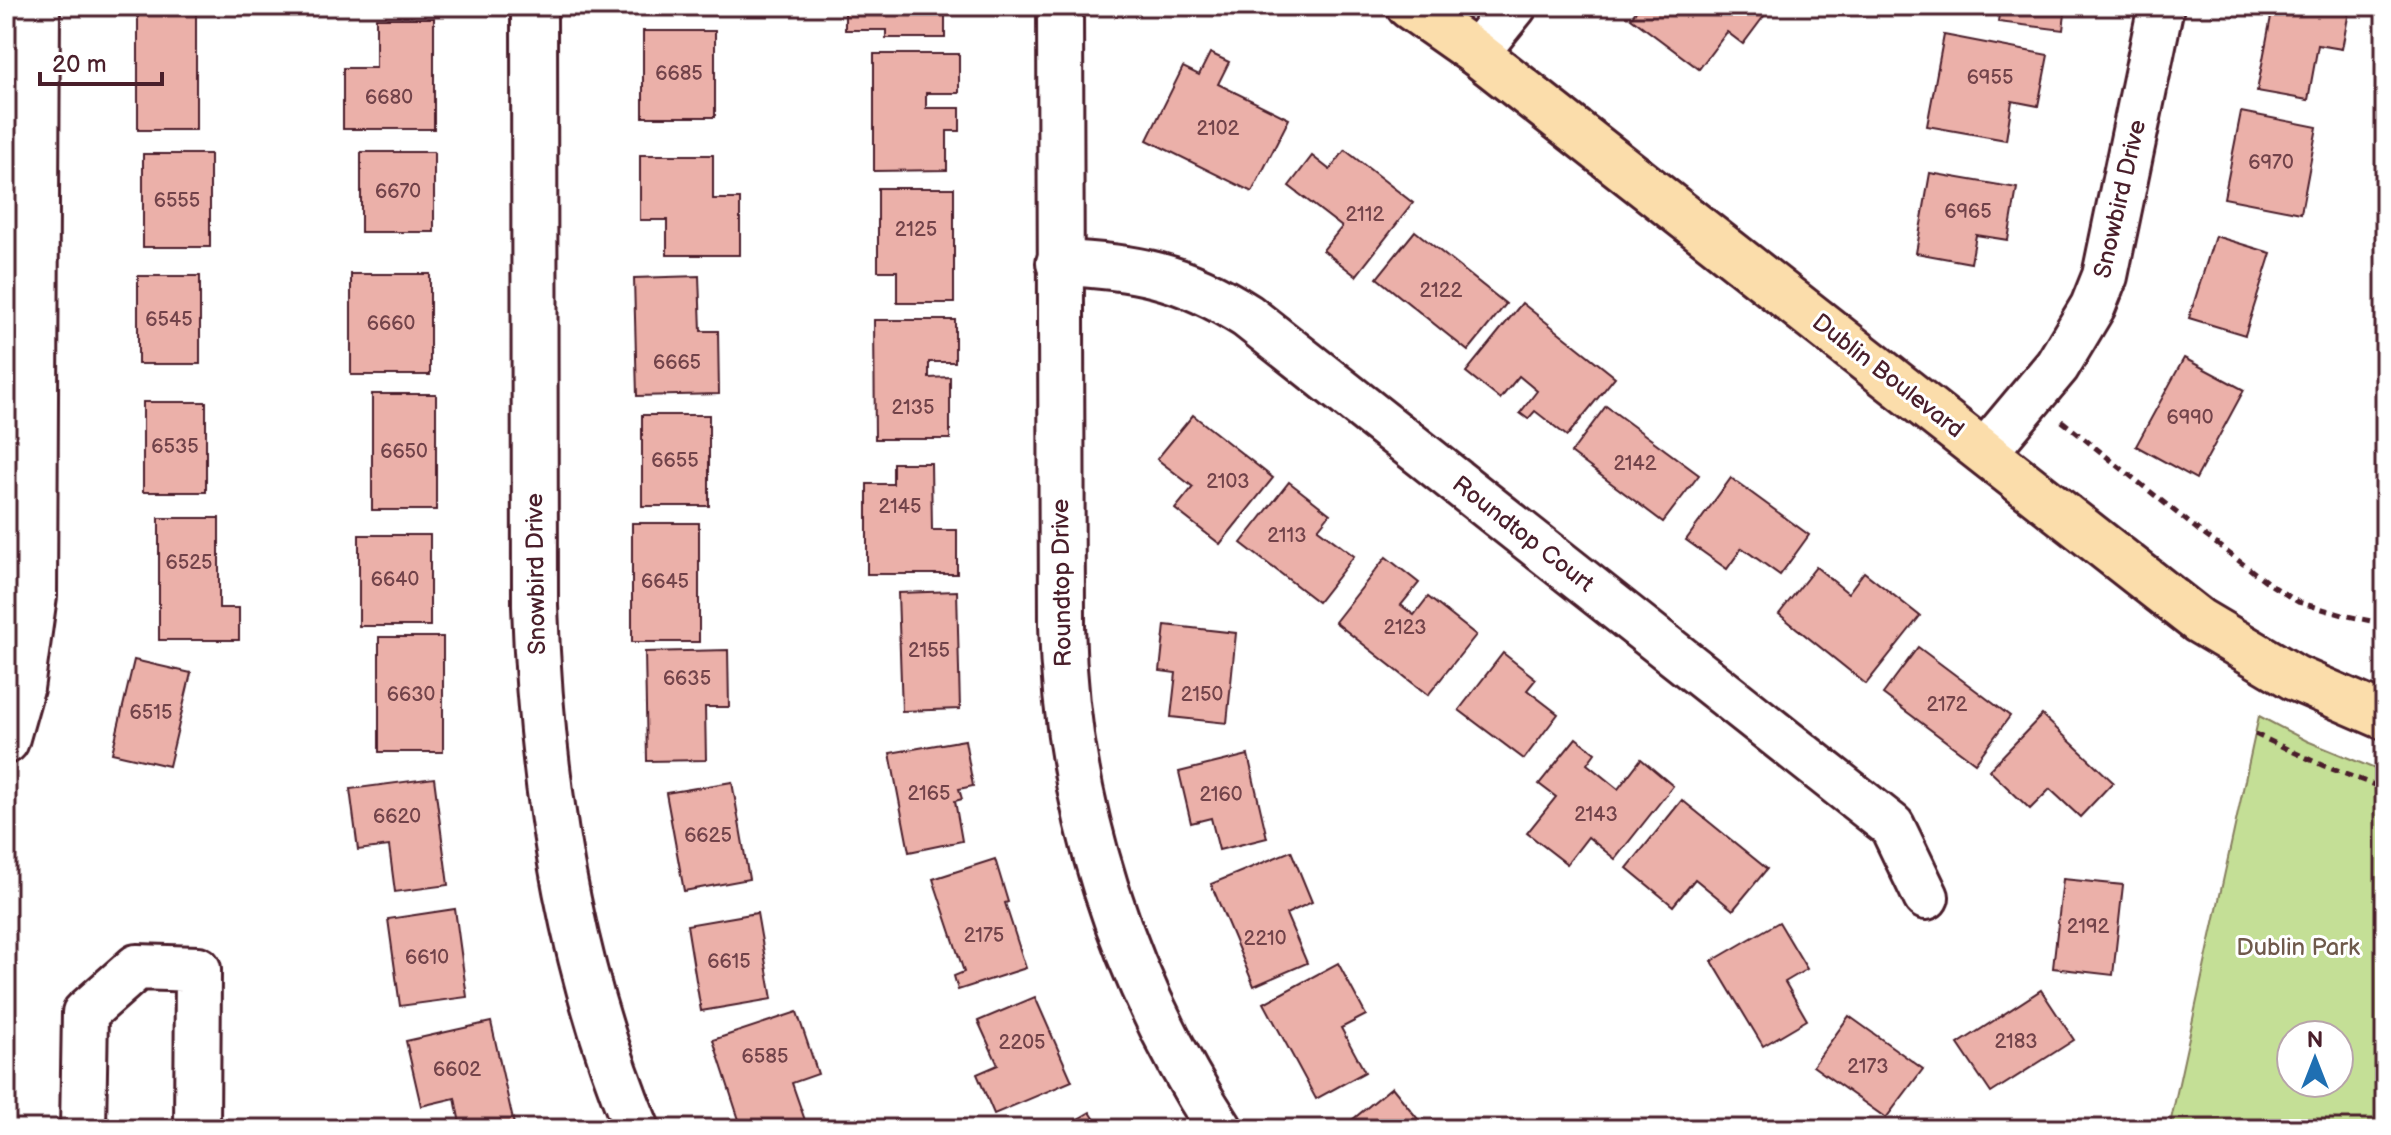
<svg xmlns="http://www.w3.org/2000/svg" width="2391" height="1135" font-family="'Balsamiq Sans',sans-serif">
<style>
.green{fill:#c4df96;stroke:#877f60;stroke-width:2;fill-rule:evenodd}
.building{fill:#ebb0a9;stroke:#4a1f2b;stroke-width:2}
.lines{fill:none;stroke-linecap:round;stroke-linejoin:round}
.minor-casing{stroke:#4a1f2b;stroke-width:50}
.major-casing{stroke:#4a1f2b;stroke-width:50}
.path{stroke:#4a1f2b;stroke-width:5;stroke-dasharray:8 6;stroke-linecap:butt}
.minor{stroke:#fff;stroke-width:44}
.major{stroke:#fbddab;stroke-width:44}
.labels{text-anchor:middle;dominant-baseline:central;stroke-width:6;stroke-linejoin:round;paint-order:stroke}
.number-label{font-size:20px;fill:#72434a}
.street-label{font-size:24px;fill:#4a1f2b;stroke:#fff}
.park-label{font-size:24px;fill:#6f594b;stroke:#fff}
</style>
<rect width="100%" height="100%" fill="#fff"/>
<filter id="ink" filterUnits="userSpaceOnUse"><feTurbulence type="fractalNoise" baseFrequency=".0125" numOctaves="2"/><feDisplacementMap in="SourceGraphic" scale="16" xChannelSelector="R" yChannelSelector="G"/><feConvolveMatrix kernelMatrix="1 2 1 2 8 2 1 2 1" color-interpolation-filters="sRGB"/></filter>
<g filter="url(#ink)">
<path class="green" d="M2259 716 2307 741 2385 773V1129H2169ZM2291 1035H2339V1083H2291Z"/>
<g class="building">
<polygon points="845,6 945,6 945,38 886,38 886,30 845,30"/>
<polygon points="1640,6 1759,6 1767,12 1743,44 1727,32 1699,69 1631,18"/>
<polygon points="2000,6 2066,6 2063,30 1998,22"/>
<polygon points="2273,6 2350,6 2342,49 2318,45 2308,100 2257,91"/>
<rect x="138" y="7" width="58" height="123"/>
<polygon points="376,18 434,18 434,129 343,129 343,68 376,68"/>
<rect x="643" y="31" width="72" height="86"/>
<polygon points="1944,35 2048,55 2038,106 2012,101 2006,140 1927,126"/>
<polygon points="1210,53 1229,62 1218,84 1289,119 1252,192 1147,140 1183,67 1199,75"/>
<polygon points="874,54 959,54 959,93 926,93 926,108 960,108 960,131 947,131 947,170 874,171"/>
<polygon points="2241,112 2317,127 2301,213 2224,198"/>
<polygon points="1345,150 1413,203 1356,276 1323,250 1342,227 1289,186 1312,156 1330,170"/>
<rect x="361" y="152" width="73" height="80"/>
<rect x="143" y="154" width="67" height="93"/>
<polygon points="640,155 713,155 713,199 740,199 740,255 667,255 667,220 640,220"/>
<polygon points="1930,173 2017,188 2008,240 1976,235 1971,263 1916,253"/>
<polygon points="878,188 954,188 954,303 897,303 897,271 878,271"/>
<polygon points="1415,231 1506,304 1468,351 1377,278"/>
<polygon points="2215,236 2271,253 2245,335 2189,318"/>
<rect x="351" y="274" width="79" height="101"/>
<rect x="138" y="276" width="62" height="88"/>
<polygon points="699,276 701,331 718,331 719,394 637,396 634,278"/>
<polygon points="1522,303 1615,377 1567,436 1535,411 1528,419 1520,413 1537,391 1519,376 1500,399 1466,372"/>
<polygon points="874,320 955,320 955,362 929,362 929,378 950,377 950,439 875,439"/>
<polygon points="2184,358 2244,390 2196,479 2136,446"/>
<rect x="372" y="394" width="64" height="116"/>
<rect x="143" y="402" width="63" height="90"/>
<polygon points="1606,406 1699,475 1663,522 1571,453"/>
<rect x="642" y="415" width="67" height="91"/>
<polygon points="1193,415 1273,478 1220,544 1175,509 1193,487 1157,459"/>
<polygon points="893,463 931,463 932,530 957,530 957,574 867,574 867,484 893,484"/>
<polygon points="1731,478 1809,535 1780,575 1742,548 1727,569 1686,540"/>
<polygon points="1289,482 1330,514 1318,529 1354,556 1318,602 1241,543"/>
<polygon points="159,518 219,518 219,608 239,608 239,640 159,640"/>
<rect x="632" y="523" width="67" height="119"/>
<rect x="359" y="535" width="71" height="91"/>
<polygon points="1386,557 1419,583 1401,605 1414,615 1428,597 1476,635 1428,695 1335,622"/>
<polygon points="1816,567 1848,593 1864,572 1920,616 1866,684 1779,614"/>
<polygon points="957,591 960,709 902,711 898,593"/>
<polygon points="1165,625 1236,633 1227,723 1171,717 1176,673 1160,671"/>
<rect x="379" y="637" width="64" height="115"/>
<polygon points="1918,647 2010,716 1975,763 1883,694"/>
<polygon points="728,650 729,707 705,707 706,760 647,761 645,652"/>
<polygon points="1503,653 1536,679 1527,690 1558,714 1524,759 1459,710"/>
<polygon points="134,660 191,673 169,766 112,753"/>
<polygon points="2042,715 2113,782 2080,817 2050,789 2030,809 1989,770"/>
<polygon points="1576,738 1595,753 1587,764 1618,789 1641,759 1673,786 1615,859 1588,837 1567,864 1527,833 1556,797 1539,784"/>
<polygon points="965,740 973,786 959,789 962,799 955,801 962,841 909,852 890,753"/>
<polygon points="1248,755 1267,838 1219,850 1211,818 1191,823 1179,772"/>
<polygon points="434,778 448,885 395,892 389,846 358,850 350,789"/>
<polygon points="732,782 749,879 684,891 666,793"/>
<polygon points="1682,800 1767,869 1733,910 1695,879 1673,906 1627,868"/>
<polygon points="1291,851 1312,902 1286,914 1307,963 1254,986 1211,884"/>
<polygon points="995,859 1008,902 1005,903 1026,968 958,990 954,976 964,972 933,879"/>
<polygon points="2063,879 2123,885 2113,975 2053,968"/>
<polygon points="455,909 467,997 400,1006 388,919"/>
<polygon points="757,913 772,999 701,1011 687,925"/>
<polygon points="1779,922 1807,969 1785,982 1807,1020 1763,1046 1712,961"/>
<polygon points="1338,963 1366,1015 1341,1028 1365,1072 1316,1099 1264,1003"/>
<polygon points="2041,990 2074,1040 1991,1093 1958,1044"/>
<polygon points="1035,997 1072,1081 994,1114 977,1074 998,1065 978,1021"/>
<polygon points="797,1012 818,1074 792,1083 808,1129 742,1129 713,1040"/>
<polygon points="1849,1016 1923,1069 1886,1118 1813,1066"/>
<polygon points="491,1022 515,1129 461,1129 455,1098 421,1106 406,1041"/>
<polygon points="1392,1087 1426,1129 1349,1129 1346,1125"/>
<polygon points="1090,1112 1101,1129 1061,1129"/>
</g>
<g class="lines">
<defs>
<g id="minor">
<path d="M534 6 535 606C541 784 568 963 637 1129"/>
<path d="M1060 6 1062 625C1066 805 1122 978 1220 1129"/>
<polyline points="1476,53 1514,6"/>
<path d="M1059 263C1134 266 1183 275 1247 316L1892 826 1926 897"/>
<polyline points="1985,452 2057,366 2093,306 2105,276 2161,6"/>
<polyline points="6,741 21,688 34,596 37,6"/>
<polyline points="83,1129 85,1013 137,967 198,969 197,1129"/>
</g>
<polyline id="major" points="1409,6 1476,53 2199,621 2295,678 2385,717"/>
</defs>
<use href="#minor" class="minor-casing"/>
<use href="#major" class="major-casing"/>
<g class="path">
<polyline points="2062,421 2202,533 2271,585 2298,602 2343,615 2385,624"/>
<polyline points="2255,734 2324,766 2385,789"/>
</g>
<use href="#minor" class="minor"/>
<use href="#major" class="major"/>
</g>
</g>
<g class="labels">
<g class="number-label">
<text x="679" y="74">6685</text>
<text x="1990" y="78">6955</text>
<text x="389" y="98">6680</text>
<text x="1218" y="129">2102</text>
<text x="2271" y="163">6970</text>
<text x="398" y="192">6670</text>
<text x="177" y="201">6555</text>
<text x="1968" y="212">6965</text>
<text x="1365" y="215">2112</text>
<text x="916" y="230">2125</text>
<text x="1441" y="291">2122</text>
<text x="169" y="320">6545</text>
<text x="391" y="324">6660</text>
<text x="677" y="363">6665</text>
<text x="913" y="408">2135</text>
<text x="2190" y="418">6990</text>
<text x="175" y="447">6535</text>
<text x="404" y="452">6650</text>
<text x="675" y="461">6655</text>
<text x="1635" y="464">2142</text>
<text x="1228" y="482">2103</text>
<text x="900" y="507">2145</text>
<text x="1287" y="536">2113</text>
<text x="189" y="563">6525</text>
<text x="395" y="580">6640</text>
<text x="665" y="582">6645</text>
<text x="1405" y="628">2123</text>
<text x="929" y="651">2155</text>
<text x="687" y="679">6635</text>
<text x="411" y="695">6630</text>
<text x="1202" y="695">2150</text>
<text x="1947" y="705">2172</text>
<text x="151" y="713">6515</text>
<text x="929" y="794">2165</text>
<text x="1221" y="795">2160</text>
<text x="1596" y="815">2143</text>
<text x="397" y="817">6620</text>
<text x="708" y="836">6625</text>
<text x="2088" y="927">2192</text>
<text x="984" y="936">2175</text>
<text x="1265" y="939">2210</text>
<text x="427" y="958">6610</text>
<text x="729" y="962">6615</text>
<text x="2016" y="1042">2183</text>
<text x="1022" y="1043">2205</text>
<text x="765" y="1057">6585</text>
<text x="1868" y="1067">2173</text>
<text x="457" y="1070">6602</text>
</g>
<g class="street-label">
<text transform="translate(2120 199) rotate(-77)">Snowbird Drive</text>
<text transform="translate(1888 376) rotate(38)">Dublin Boulevard</text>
<text transform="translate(1523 534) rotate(38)">Roundtop Court</text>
<text transform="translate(536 574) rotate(-91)">Snowbird Drive</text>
<text transform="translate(1062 583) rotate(-91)">Roundtop Drive</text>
</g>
<g class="park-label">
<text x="2298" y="947">Dublin Park</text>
</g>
</g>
<rect width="2391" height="1135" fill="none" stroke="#fff" stroke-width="32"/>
<rect x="16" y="16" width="2359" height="1103" fill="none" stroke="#4a1f2b" stroke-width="3" filter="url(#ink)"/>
<g transform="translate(2315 1059)"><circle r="38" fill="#ffffff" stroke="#b7a5aa" stroke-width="2"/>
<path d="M0-6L14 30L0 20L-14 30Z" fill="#1f6fb2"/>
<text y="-12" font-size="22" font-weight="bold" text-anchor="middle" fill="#4a1f2b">N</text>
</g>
<path d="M40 72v12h122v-12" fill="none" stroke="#4a1f2b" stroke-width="4"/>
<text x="52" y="72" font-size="24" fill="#4a1f2b" stroke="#ffffff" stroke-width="6" paint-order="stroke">20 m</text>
</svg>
